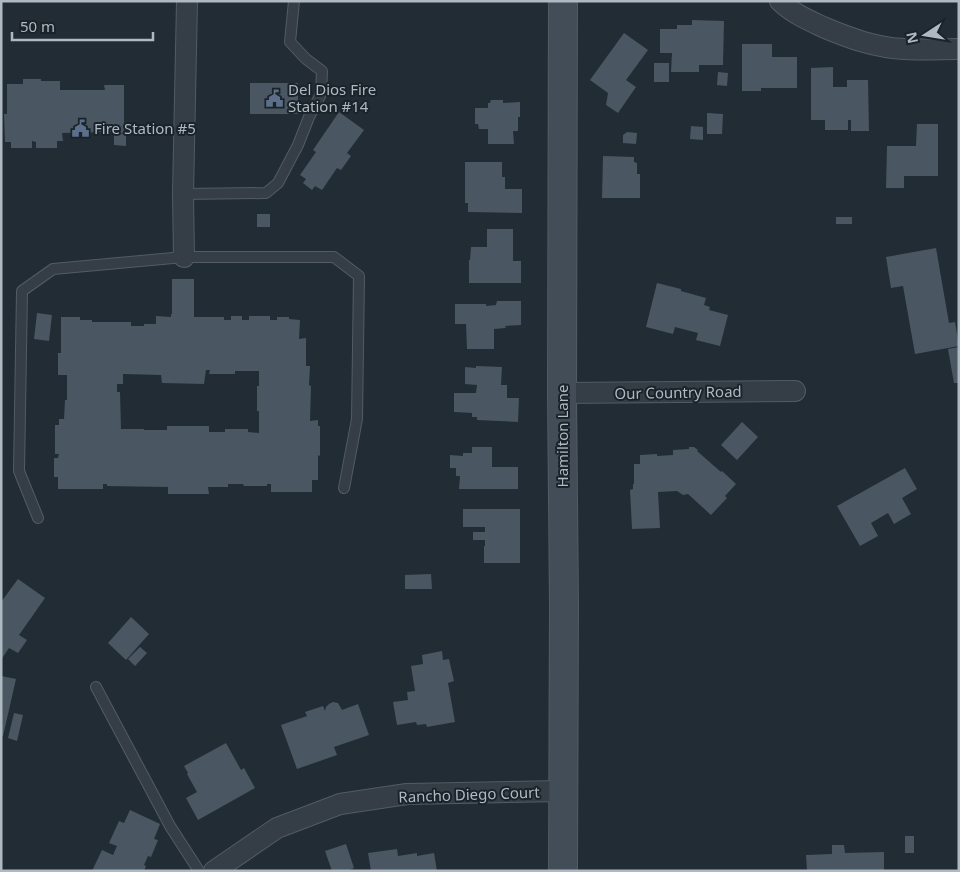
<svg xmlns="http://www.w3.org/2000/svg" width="960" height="872" font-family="'Noto Sans',sans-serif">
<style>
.building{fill:#4a5661;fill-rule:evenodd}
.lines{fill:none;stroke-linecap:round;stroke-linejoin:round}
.lane-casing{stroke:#525c63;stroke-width:12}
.street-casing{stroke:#525c63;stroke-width:22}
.secondary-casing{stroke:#525c63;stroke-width:30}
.lane{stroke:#353e46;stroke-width:10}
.street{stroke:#353e46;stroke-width:20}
.secondary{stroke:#434d58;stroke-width:28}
.labels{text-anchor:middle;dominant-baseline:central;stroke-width:4;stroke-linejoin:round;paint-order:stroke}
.poi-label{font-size:15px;fill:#afb9c2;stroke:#1a232a;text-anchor:start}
.street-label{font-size:15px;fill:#afb9c2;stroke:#1a232a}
</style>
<rect width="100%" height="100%" fill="#222c35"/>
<g class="building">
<polygon points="692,20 724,21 723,65 699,65 699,72 671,72 672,53 660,53 660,29 677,29 677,25 692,25"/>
<polygon points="624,33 648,50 626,80 636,87 618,113 606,105 608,93 590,80"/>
<polygon points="742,44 772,44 772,57 797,57 797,88 761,88 761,91 742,91"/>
<rect x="654" y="63" width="15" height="19"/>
<polygon points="833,67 833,87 847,87 847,80 868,80 869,131 851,131 851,120 848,120 848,130 825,130 825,120 811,120 811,68"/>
<polygon points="718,72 728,73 727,86 717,85"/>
<polygon points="23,79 41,79 41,81 60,81 60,90 105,90 104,85 124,85 124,133 107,132 62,133 63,141 57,141 57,148 36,148 36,142 32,141 32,148 11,148 11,142 5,142 4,114 7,114 7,84 23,84"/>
<rect x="250" y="83" width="48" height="31"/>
<polygon points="491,100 503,100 503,103 520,102 520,117 518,117 518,131 513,131 514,144 488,144 488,129 479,129 478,124 475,124 475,108 488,108 488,103 490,103"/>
<polygon points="339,112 364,130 347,153 351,156 341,170 337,168 322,190 315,186 312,190 303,183 306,179 300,175 316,152 313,150"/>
<polygon points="707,113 723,114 722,134 707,134"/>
<polygon points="917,124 938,124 938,176 904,176 904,188 886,188 887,146 916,146"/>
<polygon points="691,126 703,127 703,140 690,139"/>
<polygon points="627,132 637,133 636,144 623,143 623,135"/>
<polygon points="114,133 126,134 126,146 114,145"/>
<polygon points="603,156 634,157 634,162 637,163 637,174 640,174 640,198 602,198"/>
<polygon points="465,162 502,162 502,177 505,177 505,189 522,189 522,213 468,212 468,203 465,203"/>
<rect x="257" y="214" width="13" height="13"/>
<rect x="836" y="217" width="16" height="7"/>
<polygon points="487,229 513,229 513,261 521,261 521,283 469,283 469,260 470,260 471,247 487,247"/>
<polygon points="936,248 949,323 955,322 959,346 915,354 903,286 891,288 886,257"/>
<path d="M172 279H194V317H224V320H231V316H242V320H249V316H270V320H277V317H289V319L300 320 299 339 306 338V366H310L309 385 311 386 310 421 318 420V426H320V456L318 455V480H312V492H271V484H267V486H244L243 484H228V487H208L209 494H168V487L107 486V484H103V489H58V477H54V458H58L59 454H55V425H59V419H64L65 400H67V375H58V353H61V317H80V320H92V322H131V326H144V324H156V316L171 317V314H172ZM206 370H210L209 374H235V371H259V386H257V411H259V433L248 432V429H225V432H209V426H167V430H144V429H121L120 392H117V384H123V374L161 375 162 383 204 384Z"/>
<polygon points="657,283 681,289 681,291 706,298 704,305 710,307 709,310 728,315 720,346 696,340 698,333 675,327 673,334 646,327"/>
<polygon points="497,301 521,301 521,325 505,326 506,328 494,329 494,349 467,349 466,324 455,324 455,304 486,304 486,306 496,305"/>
<polygon points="37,313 52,315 49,341 34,339"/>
<polygon points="959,347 959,383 954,383 948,349"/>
<polygon points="476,366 502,367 501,385 507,385 507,398 519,398 518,422 477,420 477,417 472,417 472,413 454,412 454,393 476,393 477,385 465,384 465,367 476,368"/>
<polygon points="742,422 758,437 737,460 721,445"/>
<polygon points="472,447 492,447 492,467 518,467 518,489 459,489 460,476 456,476 456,468 450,468 450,455 463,456 463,453 472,453"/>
<polygon points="689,447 694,447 698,450 697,451 721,472 722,471 736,484 725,496 727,498 711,515 688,494 683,495 677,491 658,492 660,528 632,529 630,490 633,489 633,484 634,484 634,464 640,464 640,455 657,454 657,456 673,455 673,450 689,449"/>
<polygon points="905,468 917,489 902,498 911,514 894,524 888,513 871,523 878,536 860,546 837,506"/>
<polygon points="463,509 520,509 520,563 484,563 484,546 485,546 485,540 473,540 473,532 485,532 485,527 463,527"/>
<polygon points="431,574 432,589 405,589 405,575"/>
<polygon points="18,579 45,598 19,635 27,640 18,653 9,648 1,660 1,602"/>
<polygon points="131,617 149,634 126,660 108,643"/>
<polygon points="140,647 147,653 135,666 128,659"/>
<polygon points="442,651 443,660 449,659 454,681 448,683 455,722 427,727 426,724 417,725 416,722 397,725 393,702 408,700 407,692 415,691 411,666 423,664 422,655"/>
<polygon points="1,676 16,679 3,736 1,736"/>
<polygon points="333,702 338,703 342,710 358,704 369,735 334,747 337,755 297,769 281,725 307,716 305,712 323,706 325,711 326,707 329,704"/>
<polygon points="14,713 23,715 17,741 8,738"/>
<polygon points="226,743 241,770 244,768 255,788 198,820 186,798 197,792 187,774 188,773 184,766"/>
<polygon points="130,810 160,824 154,839 158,840 151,857 148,856 144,865 146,866 144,871 92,871 102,850 113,855 117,846 109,843 119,821 124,823"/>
<rect x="905" y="836" width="9" height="17"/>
<polygon points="346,844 354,868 347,871 332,871 325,851"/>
<polygon points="832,845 844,845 845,853 884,852 884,871 807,871 806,855 832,854"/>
<polygon points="397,849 398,856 417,853 417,856 434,853 437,871 371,871 368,853"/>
</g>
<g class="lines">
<defs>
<g id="lane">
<polyline points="183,194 266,193 278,183 298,145 309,117 321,94 322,71 306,59 290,42 294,1"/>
<polyline points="38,518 19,471 22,291 53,269 184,257 334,257 359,276 357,419 344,488"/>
<polyline points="96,687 170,826 199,871"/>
</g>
<g id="street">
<path d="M780 1C792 13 808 20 823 27 849 38 876 48 905 49 923 50 941 49 959 49"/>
<polyline points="184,257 183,194 187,1"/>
<polyline points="562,393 795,391"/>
<polyline points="214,871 277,828 340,804 407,794 563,791"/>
</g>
<polyline id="secondary" points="563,871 564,605 562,393 563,1"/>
</defs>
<use href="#lane" class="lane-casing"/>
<use href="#street" class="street-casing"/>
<use href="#secondary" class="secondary-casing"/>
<use href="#lane" class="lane"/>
<use href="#street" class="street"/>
<use href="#secondary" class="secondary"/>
</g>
<defs>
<symbol id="civic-bare" viewBox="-9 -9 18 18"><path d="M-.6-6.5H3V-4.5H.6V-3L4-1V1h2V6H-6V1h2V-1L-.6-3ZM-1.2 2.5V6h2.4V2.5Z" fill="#5c6f8a" stroke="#1a232a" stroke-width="2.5" paint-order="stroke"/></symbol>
</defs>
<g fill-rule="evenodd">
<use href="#civic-bare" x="262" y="86" width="25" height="25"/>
<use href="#civic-bare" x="68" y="116" width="25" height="25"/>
</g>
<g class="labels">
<g class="poi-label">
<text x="288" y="89">Del Dios Fire<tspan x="288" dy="17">Station #14</tspan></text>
<text x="94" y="128">Fire Station #5</text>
</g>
<g class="street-label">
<text transform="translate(678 392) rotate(-1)">Our Country Road</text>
<text transform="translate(562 436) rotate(-90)">Hamilton Lane</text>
<text transform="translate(469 794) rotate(-2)">Rancho Diego Court</text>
</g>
</g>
<rect width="960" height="872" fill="none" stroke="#afb9c2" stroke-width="5"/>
<g transform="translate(925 35) rotate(258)" stroke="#1a232a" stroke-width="4" paint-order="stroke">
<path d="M0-4L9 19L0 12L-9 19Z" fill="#afb9c2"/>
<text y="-8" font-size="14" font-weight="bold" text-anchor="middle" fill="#afb9c2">N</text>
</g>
<path d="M12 32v8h141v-8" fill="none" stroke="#afb9c2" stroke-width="2.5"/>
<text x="20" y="32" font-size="15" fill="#afb9c2" stroke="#1a232a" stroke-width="4" paint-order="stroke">50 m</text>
</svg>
